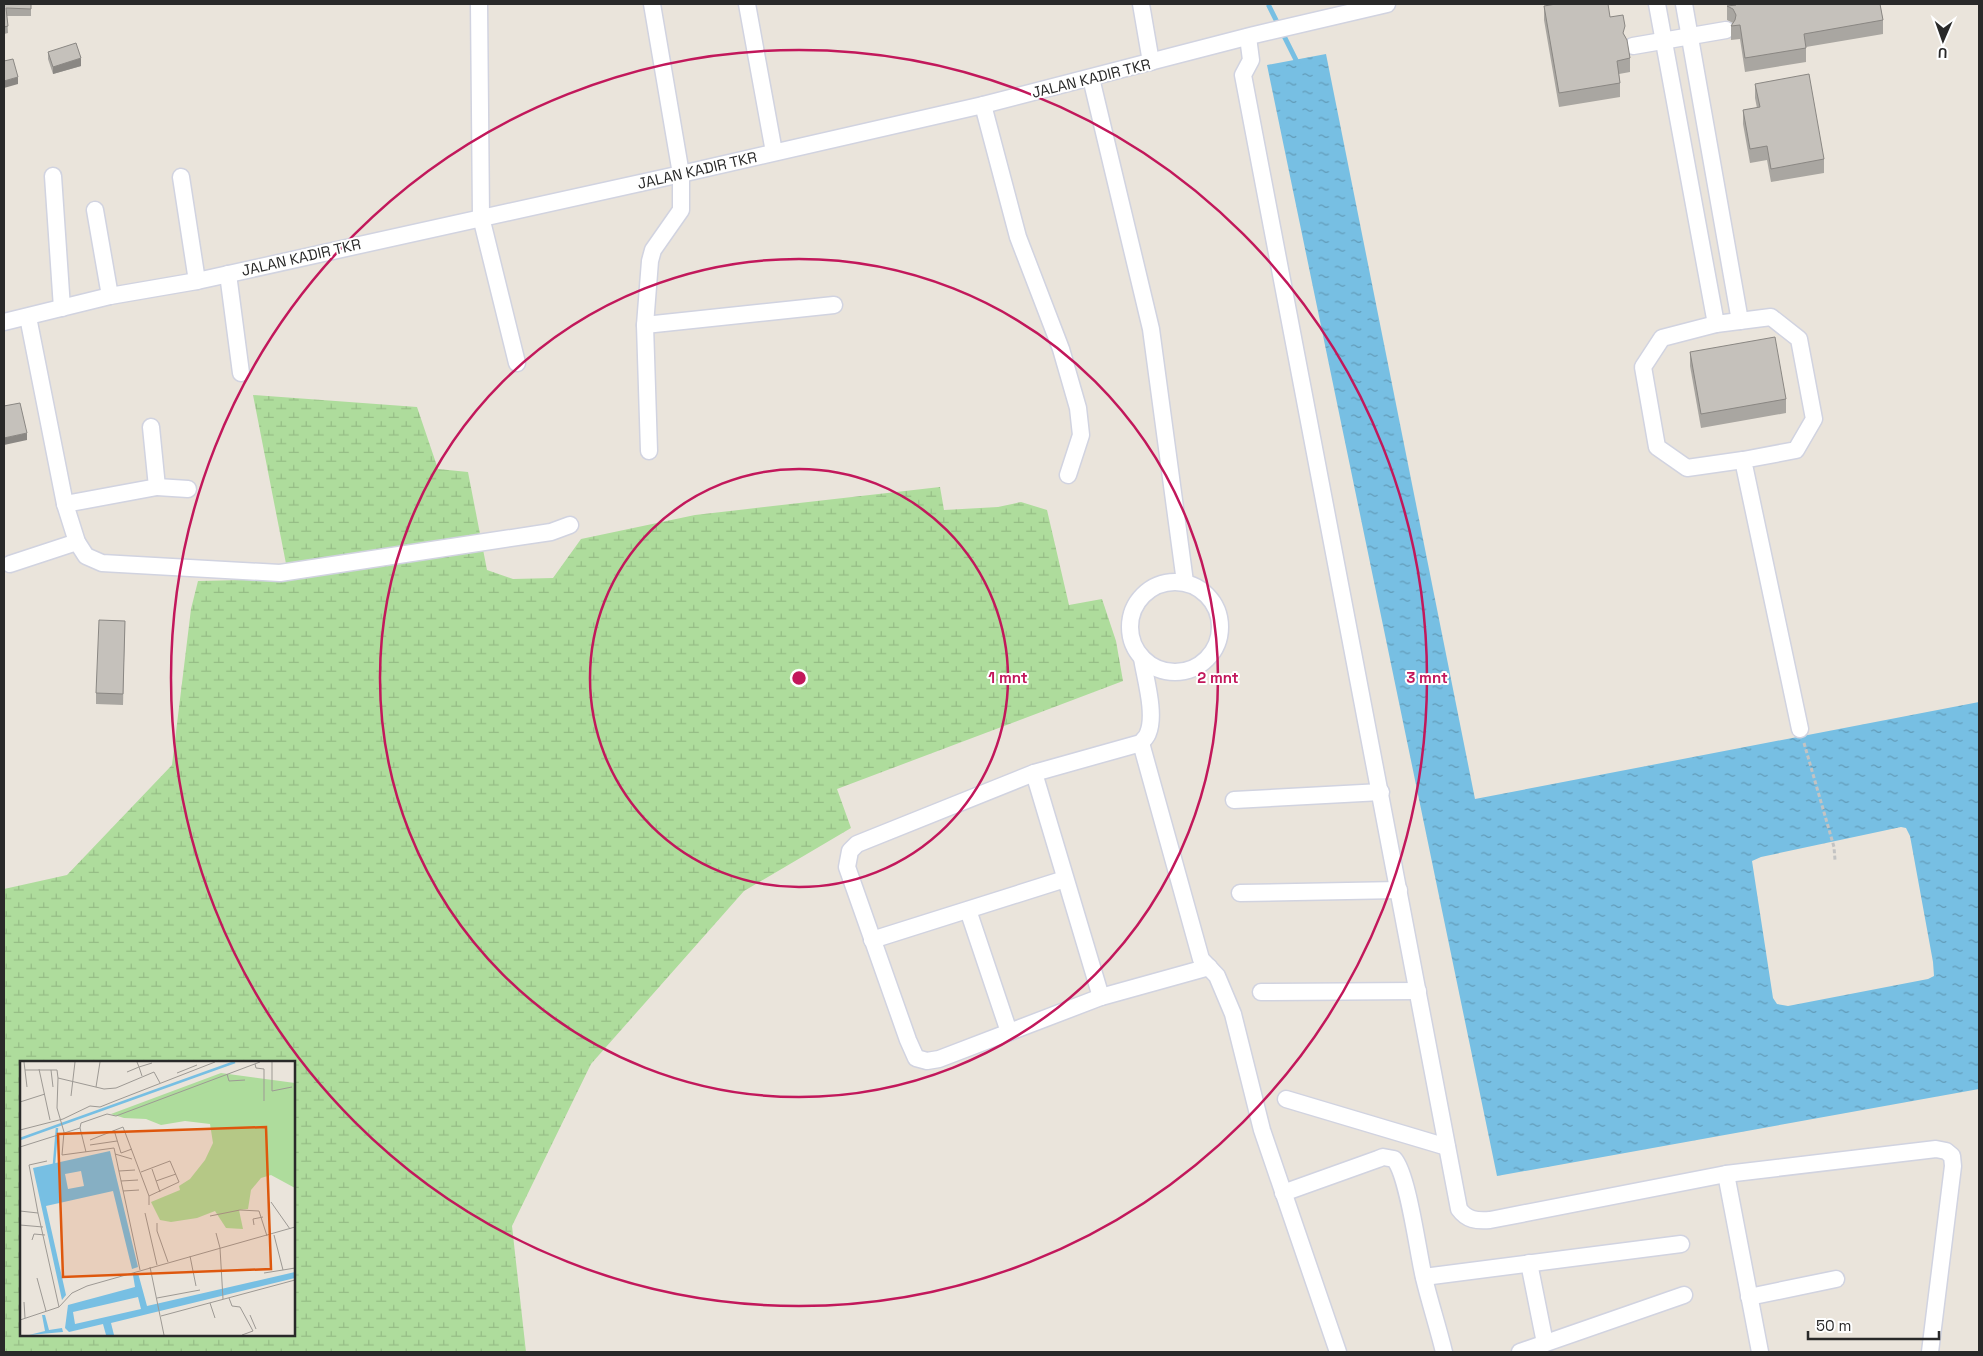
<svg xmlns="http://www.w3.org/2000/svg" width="1983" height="1356" font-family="'Space Grotesk',sans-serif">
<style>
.wetland{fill:url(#wetland-marsh);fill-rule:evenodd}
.water{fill:url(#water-ripples);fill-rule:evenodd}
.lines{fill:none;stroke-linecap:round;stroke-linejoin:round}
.stream{stroke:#77bfe3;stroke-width:5}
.minor-casing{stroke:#d1d3e0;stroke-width:19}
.path{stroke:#c3c3c3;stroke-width:3;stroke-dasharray:4 2.5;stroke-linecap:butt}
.minor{stroke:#fff;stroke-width:16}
.wall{fill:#a9a6a1}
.shaded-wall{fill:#8a8783}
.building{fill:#c5c1bb;stroke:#8a8783}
.ring{fill:none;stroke:#c2185b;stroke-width:2.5}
.labels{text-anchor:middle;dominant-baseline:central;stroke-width:4;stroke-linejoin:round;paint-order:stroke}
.street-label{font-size:15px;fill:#292929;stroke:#fff}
.inset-river{fill:none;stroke:#77bfe3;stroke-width:2.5}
.inset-road{fill:none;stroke:#9d9994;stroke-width:1}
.view{fill:#de570d;fill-opacity:0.15;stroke:#de570d;stroke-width:2.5}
.inset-edge{fill:none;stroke:#292929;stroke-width:2.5}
.centre{fill:#c2185b;stroke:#fff;stroke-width:2.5}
.ring-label{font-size:15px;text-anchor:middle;font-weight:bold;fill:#c2185b;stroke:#fff;stroke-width:4;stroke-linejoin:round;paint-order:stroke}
</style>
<defs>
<pattern id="wetland-marsh" width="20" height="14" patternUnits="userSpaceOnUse" patternTransform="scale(1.25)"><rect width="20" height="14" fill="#aedc9c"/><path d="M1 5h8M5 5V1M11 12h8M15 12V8" fill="none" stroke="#96bd86"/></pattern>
<pattern id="water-ripples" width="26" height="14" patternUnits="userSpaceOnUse" patternTransform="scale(1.25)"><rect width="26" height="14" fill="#77bfe3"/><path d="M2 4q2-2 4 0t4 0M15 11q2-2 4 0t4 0" fill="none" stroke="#629bb8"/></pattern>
</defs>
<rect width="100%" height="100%" fill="#eae4db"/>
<path class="wetland" d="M253 395 417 407 438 469 468 472 487 570 513 579 553 578 581 539 695 515 940 487 944 510 998 507 1021 502 1047 510 1069 605 1102 599 1116 641 1123 681 837 789 851 828 744 891 591 1064 512 1226 526 1352H4V889L67 875 172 765 191 609 198 581 289 579ZM21 1062H294V1335H21Z"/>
<path class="water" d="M1326 54 1475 799 1979 702V1089L1497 1176 1267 65ZM1901 827 1906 828 1910 836 1933 962 1934 976 1928 979 1788 1006 1777 1004 1773 998 1752 861 1761 857Z"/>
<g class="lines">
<polyline class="stream" points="1269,6 1298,64"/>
<defs>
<g id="minor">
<polyline points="479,4 481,217 517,363"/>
<polyline points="747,4 774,152"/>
<polyline points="1141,4 1151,62"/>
<polyline points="1657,4 1716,324 1771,317 1799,339 1814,419 1796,450 1743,460 1800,729"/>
<polyline points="1684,4 1740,321"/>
<path d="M1248 37 1251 60 1243 75 1459 1209C1467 1220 1476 1221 1490 1220L1726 1174 1936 1149 1946 1151 1952 1156 1953 1166 1930 1352"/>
<polyline points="1633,46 1726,30"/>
<polyline points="1091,78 1151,329 1185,582"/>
<polyline points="983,105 1018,237 1061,349 1078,408 1081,435 1068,475"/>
<polyline points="53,176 62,308"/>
<polyline points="181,177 197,281"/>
<polyline points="95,210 110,296"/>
<polyline points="228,274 241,373"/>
<polyline points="28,317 65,504 77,542 86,556 102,563 280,573 551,532 570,525"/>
<polyline points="4,322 110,296 197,281 681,174 983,105 1254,35 1387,4"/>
<polyline points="1716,324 1662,338 1643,367 1657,447 1687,468 1743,460"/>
<polyline points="645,325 834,305"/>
<polyline points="649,451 645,325 650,261 653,250 681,210 681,174 652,4"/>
<polyline points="157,487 188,489"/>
<polyline points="65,504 157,487 151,427"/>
<polyline points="10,564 77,542"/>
<circle cx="1175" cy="627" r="45"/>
<path d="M1142 658C1145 678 1156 714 1148 733 1147 737 1143 740 1141 743L1034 773 857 844 850 851 847 867 908 1040 916 1058 927 1061 939 1059 1101 997 1209 967"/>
<polyline points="1141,743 1201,959 1217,976 1233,1014 1262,1130 1338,1352"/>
<polyline points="1034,773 1101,997"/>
<polyline points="1234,800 1381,792"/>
<polyline points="1240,893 1399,890"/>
<polyline points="968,910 1009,1032"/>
<polyline points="872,940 1065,879"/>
<polyline points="1261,992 1418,991"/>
<polyline points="1286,1099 1447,1147"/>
<polyline points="1726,1174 1760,1352"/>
<path d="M1283 1193 1378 1159 1383 1157 1394 1159C1408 1174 1418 1253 1424 1278 1430 1303 1438 1327 1444 1352"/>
<polyline points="1529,1263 1545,1343"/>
<polyline points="1424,1277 1681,1244"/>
<polyline points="1749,1297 1836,1279"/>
<polyline points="1520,1352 1684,1295"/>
</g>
</defs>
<use href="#minor" class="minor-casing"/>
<polyline class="path" points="1804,743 1834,847 1835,860"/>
<use href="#minor" class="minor"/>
</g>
<g class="wall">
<polygon points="4,4 31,4 31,16 7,16 8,33 4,34"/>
<polygon points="1733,4 1880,4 1883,20 1883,34 1806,47 1806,62 1745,72 1740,39 1731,40 1731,26 1733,23 1727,20 1727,6 1733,5"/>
<polygon points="1544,6 1610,17 1625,36 1630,58 1630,72 1619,74 1620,83 1620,97 1559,107 1544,20"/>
<polygon points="48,52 81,66 53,74 48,59"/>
<polygon points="1755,84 1824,159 1824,173 1771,182 1767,160 1750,163 1743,124 1743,110 1757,108 1755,98"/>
<polygon points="1690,352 1786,399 1786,413 1701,428 1690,366"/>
<polygon points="125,621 123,705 96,704 96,693"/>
</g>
<g class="shaded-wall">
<polygon points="81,58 81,66 53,74 53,67"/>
<polygon points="18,77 18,84 4,88 4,81"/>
<polygon points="27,433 27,440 4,445 4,438"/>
</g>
<g class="building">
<polygon points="4,4 31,4 31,9 6,8 8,26 4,27"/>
<polygon points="1556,4 1608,4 1610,17 1623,15 1625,26 1623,33 1627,40 1630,58 1617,61 1620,83 1559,93 1544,6"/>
<polygon points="1735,4 1880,4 1883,20 1804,34 1806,48 1745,58 1740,25 1731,26 1735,20 1736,15 1733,9 1727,6 1736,5"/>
<polygon points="76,43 81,58 53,67 48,52"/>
<polygon points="13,59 18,77 4,81 4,61"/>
<polygon points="1809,74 1824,159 1771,169 1767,146 1750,149 1743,110 1760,107 1755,84"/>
<polygon points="1775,337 1786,399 1701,414 1690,352"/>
<polygon points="20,403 27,433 4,438 4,406"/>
<polygon points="99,620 125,621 123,694 96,693"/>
</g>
<g class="ring">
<circle cx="799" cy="678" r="209"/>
<circle cx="799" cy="678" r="419"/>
<circle cx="799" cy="678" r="628"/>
</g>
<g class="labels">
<g class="street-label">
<text transform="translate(1091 78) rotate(-14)">JALAN KADIR TKR</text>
<text transform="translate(697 170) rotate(-13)">JALAN KADIR TKR</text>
<text transform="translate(301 257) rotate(-13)">JALAN KADIR TKR</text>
</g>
</g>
<g transform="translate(20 1061)">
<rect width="275" height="275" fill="#eae4db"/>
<path d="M201 12 275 22V127L251 114 241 117 231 129 228 148 219 149 223 168 206 167 195 150 177 157 151 161 140 159 131 141 160 129 159 125 170 118 185 99 193 82 190 63 165 60 141 64 126 58 104 57 91 53Z" fill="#aedc9c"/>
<path d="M90 90 118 206 112 208 93 130 26 145 46 234 42 239 13 107ZM61 110 64 125 48 128 45 113ZM275 211V217L91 262 94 274H86L83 263 49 271 45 267 48 244 115 226 113 214 118 212 127 245ZM118 236 121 248 55 263 53 251ZM22 254H25L29 269 42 267 43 271 9 274 25 270Z" fill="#77bfe3" fill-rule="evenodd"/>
<path class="inset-river" d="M0 78 215 1M34 103 37 67"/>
<path class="inset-road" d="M4 1 7 26M117 1 119 6 132 2M252 1V30L272 26M235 3 236 7 244 8V40M19 8 30 59M5 9H37L38 17 84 28 96 27 134 11 140 22M31 9 33 26M107 11 119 6 122 15M157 12 177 4M207 13 209 20 225 19M38 17 37 47 44 71 42 94 94 87 120 209M76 26 80 1M51 35 55 1M0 41 25 33M60 67 66 91M0 69 43 58 70 45 80 46 95 40 195 1M94 69 101 92 112 88M70 79 103 66 129 135M70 84 97 80M0 86 60 67 61 62 87 53 96 55 240 1M95 93 112 98M132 108 140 131M99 110 115 109M121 111 150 100 159 121 129 135V144M101 120 118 119M136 120 156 113M103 130 119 129M251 141 270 168M0 150 18 152 39 246M18 152 9 104 27 100M125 152 137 204M190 155 220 149 239 150 247 175M137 162V170L148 201M0 164 23 166M234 164 233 158 243 156M196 172 200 187 203 238M254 174 263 209 275 207M12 179 14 173 25 174M170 195 176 225M130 206 144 274M244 212 263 209M17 217 26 250M137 237 180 229M209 237 212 245 220 246 233 270 222 274M4 241 5 257M190 242 195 257M230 254 236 268M141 255 275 219M0 259 39 246 52 232 67 225 275 166"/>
<path class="view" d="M246 66 251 208 43 216 38 73Z"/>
<rect width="275" height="275" class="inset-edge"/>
</g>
<circle cx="799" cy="678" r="8" class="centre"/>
<g class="ring-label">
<text x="1008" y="683">1 mnt</text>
<text x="1218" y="683">2 mnt</text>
<text x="1427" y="683">3 mnt</text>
</g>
<rect width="1983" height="1356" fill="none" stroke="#292929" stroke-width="10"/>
<g transform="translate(1943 40) rotate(182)" stroke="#ffffff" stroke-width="4" paint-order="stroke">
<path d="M0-4L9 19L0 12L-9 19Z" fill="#292929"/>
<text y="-8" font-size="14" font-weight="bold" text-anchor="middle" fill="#292929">U</text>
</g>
<path d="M1808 1331v8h131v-8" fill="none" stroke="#292929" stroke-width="2.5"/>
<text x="1816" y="1331" font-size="15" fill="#292929" stroke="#ffffff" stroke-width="4" paint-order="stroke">50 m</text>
</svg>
